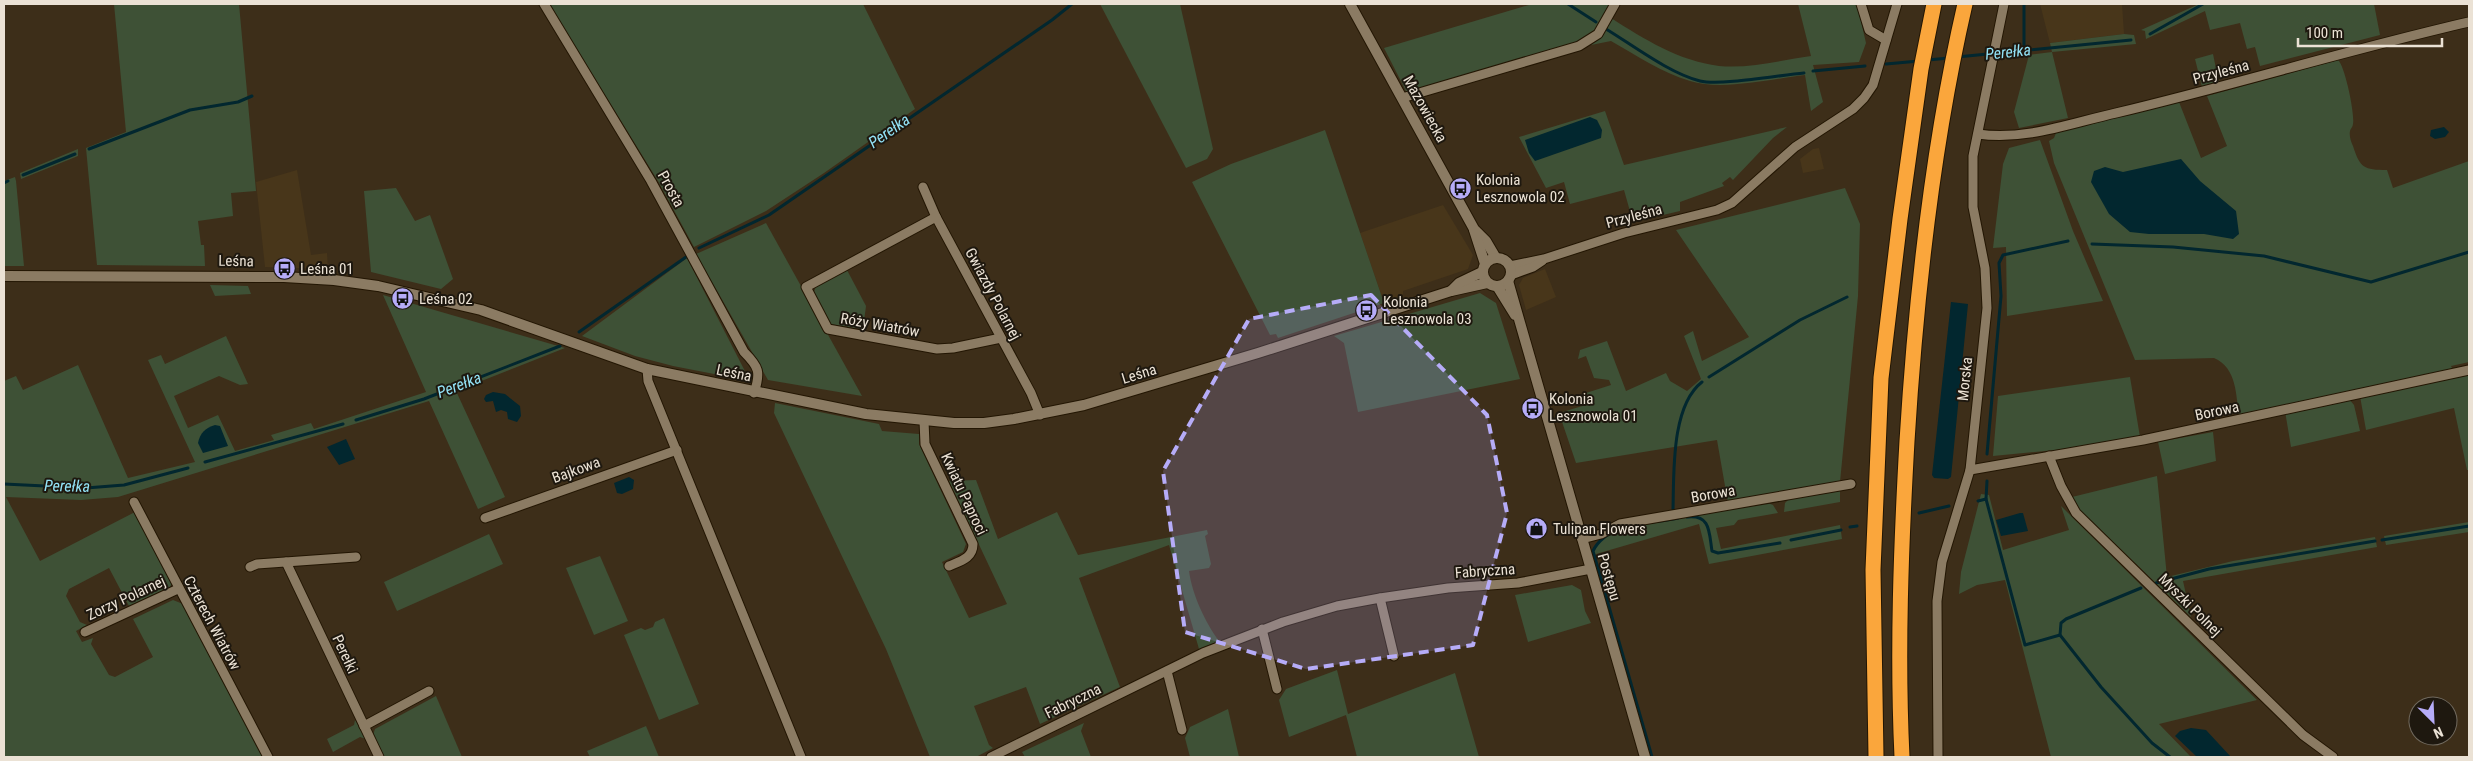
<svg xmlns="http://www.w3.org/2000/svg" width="2473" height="761" font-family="'Roboto Condensed',sans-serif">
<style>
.built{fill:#48361a}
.green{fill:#3e5136}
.water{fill:#02272f}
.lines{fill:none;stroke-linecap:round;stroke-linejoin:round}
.stream{stroke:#02272f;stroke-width:3}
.minor-casing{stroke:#231603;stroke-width:11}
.tertiary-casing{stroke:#231603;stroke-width:12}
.motorway-casing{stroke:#231603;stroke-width:17}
.minor{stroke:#8b7b63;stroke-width:9}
.tertiary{stroke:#8b7b63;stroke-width:10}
.motorway{stroke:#faa63c;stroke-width:15}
.marked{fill:#b6acf8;fill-opacity:0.2;stroke:#b6acf8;stroke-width:4;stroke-dasharray:10 6;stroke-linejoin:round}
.labels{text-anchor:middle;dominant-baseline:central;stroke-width:4;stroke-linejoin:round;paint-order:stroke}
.street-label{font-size:15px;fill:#ebe2d5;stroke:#1e180f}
.poi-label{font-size:15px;fill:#ebe2d5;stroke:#1e180f;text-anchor:start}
.water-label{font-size:16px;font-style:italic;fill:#93e3f7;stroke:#1e180f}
</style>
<rect width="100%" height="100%" fill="#3d2e19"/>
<g class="built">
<polygon points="2040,4 2122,4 2124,34 2050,43"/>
<polygon points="1819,148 1824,169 1803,173 1800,159 1813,149"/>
<polygon points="297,170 311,255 327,253 328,269 265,267 256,182"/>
<polygon points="1443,205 1473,255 1468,269 1403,291 1403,295 1384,303 1360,233"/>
<polygon points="1545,269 1556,297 1526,310 1519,285 1523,278"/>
</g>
<g class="green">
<polygon points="114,4 239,4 256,191 231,193 233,216 198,221 201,245 204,245 205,266 97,265 86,148 126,132"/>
<polygon points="549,4 863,4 915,109 824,173 766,211 694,247 658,181"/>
<polygon points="1100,4 1180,4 1213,149 1207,159 1186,168"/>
<polygon points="1532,4 1613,4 1598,28 1578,44 1411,92 1406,91 1384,48"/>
<path d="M1798 4H1857L1866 43 1859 62 1813 65 1823 102 1811 111 1805 75C1771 79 1722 91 1690 81 1662 73 1636 55 1611 41L1591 45 1611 18C1644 39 1679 61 1719 66 1749 69 1782 60 1811 56Z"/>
<polygon points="2199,4 2374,4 2380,35 2260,66 2255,47 2247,49 2240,23 2210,30 2205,11 2146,39 2145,31 2141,30"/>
<polygon points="2124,34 2134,35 2136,44 2052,52 2068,118 2019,128 2014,112 2029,55 2052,52 2050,43"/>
<polygon points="2213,54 2219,83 2202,87 2195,59"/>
<path d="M2338 60C2345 66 2355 114 2353 124 2353 127 2350 129 2350 131 2349 136 2351 142 2353 146 2360 168 2364 170 2387 170L2393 188 2469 161V362L2451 366 2453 370 2239 417C2236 395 2237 368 2214 358L2135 360 2054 163 2049 141 2054 138 2056 133 2179 102 2201 158 2227 146 2207 96Z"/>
<polygon points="1605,111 1624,165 1787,127 1773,138 1733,180 1730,177 1722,183 1724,186 1680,202 1680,211 1633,222 1624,190 1570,204 1564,182 1546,188 1519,137"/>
<polygon points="1325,130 1384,303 1278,338 1276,334 1270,335 1192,182 1231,164"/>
<polygon points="2040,140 2073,231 2103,301 2007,316 2006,247 1993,248 2003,164 2009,148"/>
<polygon points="78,149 78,156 21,179 20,173"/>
<polygon points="15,177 16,181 24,266 4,266 4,181"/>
<polygon points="396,188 415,221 430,215 453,279 441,289 371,272 364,191"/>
<polygon points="1845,188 1860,224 1858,296 1840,482 1728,503 1717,440 1576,463 1559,413 1589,404 1586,393 1611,385 1609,380 1594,378 1586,356 1578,359 1580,350 1607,341 1626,391 1666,373 1670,381 1687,391 1701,379 1684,336 1693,331 1702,361 1749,337 1676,230"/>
<polygon points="766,223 862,396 768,380 696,254"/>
<polygon points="687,258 750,381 673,366 635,356 582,336"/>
<polygon points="847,270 866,306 863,329 829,324 813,295 816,286"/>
<polygon points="210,285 248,286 251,294 215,296"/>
<polygon points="1480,293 1496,303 1520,379 1358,412 1344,343 1334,336"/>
<polygon points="383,295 565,348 456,391 505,497 478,509 429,401 118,497 81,500 6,497 40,561 135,512 172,583 170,587 129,606 109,568 69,589 66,596 80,622 87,625 76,631 82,642 93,638 91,644 109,675 115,677 153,657 133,619 173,600 183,604 265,757 4,757 4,381 16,376 23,390 78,365 128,478 195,462 148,360 161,355 165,364 226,336 248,384 240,385 219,376 174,396 188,428 218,415 235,451 274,440 271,435 311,423 314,429 426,392"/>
<polygon points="2469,374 2469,470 2467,470 2454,408 2366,430 2360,396"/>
<polygon points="2130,377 2140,437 2087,447 1993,456 1998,396"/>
<polygon points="2348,398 2354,405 2360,431 2291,447 2285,411"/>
<path d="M775 403 879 424 882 431 919 434V444L966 544 963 552 942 562 969 618 1007 604 949 481 976 480 998 539 1057 512 1078 555 1207 530 1208 534 1205 536 1211 564 1209 568 1189 571C1192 594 1205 622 1219 641L1199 649 1169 545 1079 578 1120 687 1040 724 1026 687 974 706 989 745 993 748 976 757H930L886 649 774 413Z"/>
<polygon points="2213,432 2216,461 2165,474 2158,442"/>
<polygon points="2157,476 2167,577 2233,561 2375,537 2377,547 2183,581 2191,617 2075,505 2072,497"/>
<polygon points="1840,491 1840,502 1784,512 1785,503 1789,499"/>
<polygon points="1981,494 1989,495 2003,550 2069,530 2061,506 2257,700 2159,724 2191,757 2051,757 2005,580 1977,585 1959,594 1961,572"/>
<polygon points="1768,503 1773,505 1778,513 1738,520 1734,525 1716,528 1721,549 1840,525 1842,539 1709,564 1699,524 1596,554 1593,555 1592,551 1601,538 1616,528"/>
<polygon points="2469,522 2469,532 2386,545 2384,536"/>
<polygon points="489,534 503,564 397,611 384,582"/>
<polygon points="600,556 628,621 594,635 566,568"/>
<polygon points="1572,585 1581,590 1585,611 1591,623 1528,642 1515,595"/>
<polygon points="664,618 699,704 659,720 624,635 641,628 645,630 653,627 655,622"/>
<polygon points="1337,670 1348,714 1455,673 1479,757 1357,757 1346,715 1289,737 1279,700 1286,689"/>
<polygon points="436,696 462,757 384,757 373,735 375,729"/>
<polygon points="1228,709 1239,757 1190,757 1185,738 1190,727"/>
<polygon points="355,720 366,739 360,737 333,752 327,739 354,725"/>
<polygon points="1084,723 1081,731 1091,757 1025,757 1022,752"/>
<polygon points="646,726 659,757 590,757 587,751"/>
</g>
<g class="water">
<polygon points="1590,117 1597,120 1602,130 1601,138 1535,161 1529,153 1525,140"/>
<polygon points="2444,127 2449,132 2445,137 2435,139 2430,136 2431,130"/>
<polygon points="2181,159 2200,181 2236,211 2239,234 2233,239 2204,234 2149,234 2130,232 2109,214 2091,182 2094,171 2105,167 2123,172"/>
<polygon points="1951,302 1968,304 1951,477 1948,479 1934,478 1932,475"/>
<polygon points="493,392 505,394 520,406 521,416 517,422 508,419 507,412 501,410 496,412 493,401 486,402 484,399 486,395"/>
<path d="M215 425 220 426 228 446 203 453 198 443C200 433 205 428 215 425Z"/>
<polygon points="346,439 355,459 339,465 327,447"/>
<polygon points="629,477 634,480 633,489 622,494 617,493 614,483"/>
<polygon points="2020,513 2023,513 2028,531 2001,536 1996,520"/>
<polygon points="2191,728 2206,730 2231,757 2197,757 2175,736 2180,731"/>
</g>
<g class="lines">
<g class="stream">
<polyline points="1568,4 1596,22"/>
<path d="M1606 29C1634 46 1669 73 1700 81 1720 86 1780 75 1804 73"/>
<polyline points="2150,34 2203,4"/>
<polyline points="2024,51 2024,4"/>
<polyline points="1957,57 2131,40"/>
<polyline points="1928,60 1949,58"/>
<polyline points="1886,64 1919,61"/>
<polyline points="1813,71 1865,66"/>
<polyline points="89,149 190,110 238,102 252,96"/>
<polyline points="23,175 75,154"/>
<polyline points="4,183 8,181"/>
<polyline points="2092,244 2173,247 2264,256 2371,282 2469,252"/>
<polyline points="699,248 769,215 1052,20 1072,4"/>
<polyline points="579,332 686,257"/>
<polyline points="1709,377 1800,320 1847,297"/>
<polyline points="356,420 424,399 560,346"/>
<polyline points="1987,454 2001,296 1999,263 2003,255 2068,241"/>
<polyline points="205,462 343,424"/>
<polyline points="4,484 86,488 124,485 188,468"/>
<polyline points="1986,499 1987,481"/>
<polyline points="1978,501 1986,499 2025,645 2060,635"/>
<path d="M1673 509C1674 473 1671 406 1702 382"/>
<polyline points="1919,513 1949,506"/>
<path d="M1687 517C1711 514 1709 533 1712 551L1718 553 1780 543"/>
<polyline points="1850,527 1857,526"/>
<polyline points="1791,540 1841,530"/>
<polyline points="2382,540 2469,526"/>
<polyline points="2156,583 2209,569 2375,541"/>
<polyline points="2141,588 2066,619 2061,623 2060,635 2101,687 2152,743 2170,757"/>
<path d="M1652 757 1593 551C1607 522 1651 524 1678 518"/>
</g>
<defs>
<g id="minor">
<path d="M544 4 651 181 744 352C759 367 761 372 754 393"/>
<polyline points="1861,4 1869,30 1886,40"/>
<polyline points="1402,98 1579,46 1598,34 1615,4"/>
<path d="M1978 134C2025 141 2071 123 2116 113 2234 85 2351 49 2469 22"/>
<polyline points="923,187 936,217 1031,393 1040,415"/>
<polyline points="936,217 806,287 828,329 937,349 953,348 1001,338"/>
<polyline points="1510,266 1544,259 1624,233 1717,210 1732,203 1795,147 1853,109 1864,98 1873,85 1897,4"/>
<polyline points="1511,275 1533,267 1542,261"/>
<polyline points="647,369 648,381 801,757"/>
<path d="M924 421 925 444 973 544C973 558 961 561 949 566"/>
<polyline points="2049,456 2061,486 2076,513 2303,735 2333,757"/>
<polyline points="1970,470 2143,440 2469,370"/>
<polyline points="134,502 268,757"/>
<polyline points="485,518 677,450"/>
<polyline points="1582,539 1601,534 1620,524 1851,484"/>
<polyline points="286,562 379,757"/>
<polyline points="250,567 257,564 356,557"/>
<polyline points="1380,598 1394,656"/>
<polyline points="1262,629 1277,689"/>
<polyline points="85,632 178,589"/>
<polyline points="1167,671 1182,730"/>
<polyline points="364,726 429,691"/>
<polyline points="991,757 1203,653 1283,622 1337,606 1380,598 1448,588 1518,583 1591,569"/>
<polyline points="1938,757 1937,601 1942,562 1970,470 1987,308 1985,268 1973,207 1973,156 2004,4"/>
</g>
<g id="tertiary">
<polyline points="1350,4 1474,229 1486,241 1496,258"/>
<polyline points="1474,230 1485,264"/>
<circle cx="1497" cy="272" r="14"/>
<polyline points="4,276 284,277 334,280 378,286 481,310 647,369 866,414 954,423 984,423 1014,419 1084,405 1258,353 1451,291 1487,283"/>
<polyline points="1508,281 1645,757"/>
<polyline points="1497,286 1515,315"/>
<polyline points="1451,291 1459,283 1482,272"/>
</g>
<g id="motorway">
<polyline points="1876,757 1873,570 1881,378 1900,219 1921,69 1934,4"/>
<path d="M1902 757C1897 652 1901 547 1907 441 1916 295 1932 147 1965 4"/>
</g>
</defs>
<use href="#minor" class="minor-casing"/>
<use href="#tertiary" class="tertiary-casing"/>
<use href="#motorway" class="motorway-casing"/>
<use href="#minor" class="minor"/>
<use href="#tertiary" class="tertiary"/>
<use href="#motorway" class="motorway"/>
</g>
<path class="marked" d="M1371 295 1487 415 1507 513 1473 645 1306 669 1185 632 1163 471 1249 319Z"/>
<defs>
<symbol id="bus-disc" viewBox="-11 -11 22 22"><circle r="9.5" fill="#b6acf8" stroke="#1e180f"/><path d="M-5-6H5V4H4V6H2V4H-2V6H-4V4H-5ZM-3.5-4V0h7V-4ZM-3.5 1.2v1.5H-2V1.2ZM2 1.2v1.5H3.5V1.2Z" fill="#111"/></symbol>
<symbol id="shop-disc" viewBox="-11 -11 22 22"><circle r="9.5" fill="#b6acf8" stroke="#1e180f"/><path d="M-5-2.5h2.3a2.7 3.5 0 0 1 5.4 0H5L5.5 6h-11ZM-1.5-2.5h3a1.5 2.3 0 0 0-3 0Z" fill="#111"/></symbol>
</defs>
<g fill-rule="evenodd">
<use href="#bus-disc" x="1448" y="176" width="25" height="25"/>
<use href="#bus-disc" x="272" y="256" width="25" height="25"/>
<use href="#bus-disc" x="390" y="286" width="25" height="25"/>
<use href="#bus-disc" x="1354" y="298" width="25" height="25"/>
<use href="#bus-disc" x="1520" y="396" width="25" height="25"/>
<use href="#shop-disc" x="1524" y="516" width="25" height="25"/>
</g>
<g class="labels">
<g class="street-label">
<text transform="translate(2221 72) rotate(-15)">Przyleśna</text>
<text transform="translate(1425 109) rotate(61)">Mazowiecka</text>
<text transform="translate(671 189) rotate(61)">Prosta</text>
<text transform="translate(1634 216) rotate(-15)">Przyleśna</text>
<text transform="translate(236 261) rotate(1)">Leśna</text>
<text transform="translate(993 294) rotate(62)">Gwiazdy Polarnej</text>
<text transform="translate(880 325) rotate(10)">Róży Wiatrów</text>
<text transform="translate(734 373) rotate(12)">Leśna</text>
<text transform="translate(1139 374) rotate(-17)">Leśna</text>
<text transform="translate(1965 379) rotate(-84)">Morska</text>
<text transform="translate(2217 411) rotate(-12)">Borowa</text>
<text transform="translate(576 470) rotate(-20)">Bajkowa</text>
<text transform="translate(964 494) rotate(65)">Kwiatu Paproci</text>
<text transform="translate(1713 494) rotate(-10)">Borowa</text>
<text transform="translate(1485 571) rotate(-4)">Fabryczna</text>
<text transform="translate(1609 577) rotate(74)">Postępu</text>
<text transform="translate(126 598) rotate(-25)">Zorzy Polarnej</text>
<text transform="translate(2190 605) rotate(45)">Myszki Polnej</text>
<text transform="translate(212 623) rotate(62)">Czterech Wiatrów</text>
<text transform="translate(345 654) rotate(65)">Perełki</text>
<text transform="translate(1073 701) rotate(-26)">Fabryczna</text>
</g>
<g class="poi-label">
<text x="1476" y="180">Kolonia<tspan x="1476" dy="17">Lesznowola 02</tspan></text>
<text x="300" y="269">Leśna 01</text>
<text x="419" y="299">Leśna 02</text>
<text x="1383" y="302">Kolonia<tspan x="1383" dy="17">Lesznowola 03</tspan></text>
<text x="1549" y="399">Kolonia<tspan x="1549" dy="17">Lesznowola 01</tspan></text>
<text x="1553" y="529">Tulipan Flowers</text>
</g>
<g class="water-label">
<text transform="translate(2008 52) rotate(-6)">Perełka</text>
<text transform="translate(889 131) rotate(-35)">Perełka</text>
<text transform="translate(459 385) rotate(-21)">Perełka</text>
<text transform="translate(67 486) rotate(1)">Perełka</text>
</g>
</g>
<rect width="2473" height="761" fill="none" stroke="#ebe2d5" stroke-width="10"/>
<g transform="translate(2433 721) rotate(156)"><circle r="24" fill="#1e180f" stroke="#70695e"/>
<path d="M0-4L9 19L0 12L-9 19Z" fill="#b6acf8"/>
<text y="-8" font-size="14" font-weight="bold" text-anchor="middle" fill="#ebe2d5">N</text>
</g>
<path d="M2298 38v8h144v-8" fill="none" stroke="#ebe2d5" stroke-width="2.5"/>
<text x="2306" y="38" font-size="15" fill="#ebe2d5" stroke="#1e180f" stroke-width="4" paint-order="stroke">100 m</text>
</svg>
